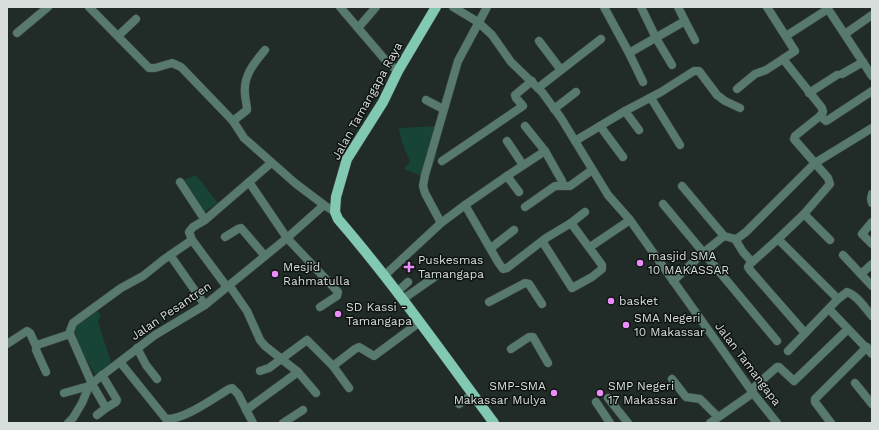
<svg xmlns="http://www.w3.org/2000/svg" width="879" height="430" font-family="'Work Sans',sans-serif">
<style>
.green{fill:#184337}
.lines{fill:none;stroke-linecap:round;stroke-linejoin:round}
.minor-casing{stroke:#3e4845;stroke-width:9}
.major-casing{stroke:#3e4845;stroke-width:11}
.minor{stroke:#57796e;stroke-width:8}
.major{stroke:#81c9b3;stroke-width:10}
.poi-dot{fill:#ec8cfa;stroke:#0e1311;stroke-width:1.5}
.labels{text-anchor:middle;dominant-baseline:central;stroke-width:3;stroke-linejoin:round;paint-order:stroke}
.street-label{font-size:12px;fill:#d7dedb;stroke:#0e1311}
.poi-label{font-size:12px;fill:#d7dedb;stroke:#0e1311;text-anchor:start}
</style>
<rect width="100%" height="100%" fill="#212b28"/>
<g class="green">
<path d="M435 126 437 154 428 179 404 169 410 162C406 151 400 140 399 128Z"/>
<polygon points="196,175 218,203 201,214 181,181"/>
<polygon points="96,309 101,316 98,322 111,362 96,376 75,340 74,328 79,321"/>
</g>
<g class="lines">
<defs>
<g id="minor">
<polyline points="89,7 149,68 155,68 172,63 181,67 233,121 244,138 295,183 324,205"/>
<polyline points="340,7 387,62 398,71"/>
<polyline points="453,7 478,22 492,35 511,62 542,92 561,118 608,195 630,220 753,393 777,423"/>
<polyline points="604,7 629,53"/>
<polyline points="641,7 656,38 672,65"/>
<polyline points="767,7 795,51 783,59"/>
<polyline points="685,21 695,40"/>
<polyline points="358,28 376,7"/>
<polyline points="17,33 48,7"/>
<polyline points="845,34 872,15"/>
<polyline points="118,36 136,19"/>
<polyline points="786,36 828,9 872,76"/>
<polyline points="539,41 561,70"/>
<polyline points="842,74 863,62"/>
<polyline points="643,82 629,53 685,21 678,7"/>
<polyline points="538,88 601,39"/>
<polyline points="737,89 755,74 766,70 783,59 822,108 823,112 820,116 795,136 794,139 828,178 830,184 804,214 778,239"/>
<polyline points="809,93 837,75"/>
<polyline points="651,98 680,145"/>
<polyline points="426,100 443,109"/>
<polyline points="554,109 576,92"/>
<polyline points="625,111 661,92 694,71 699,71 717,95 725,101 740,108"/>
<polyline points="820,116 826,121 828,120 872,91"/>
<path d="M233 121 247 110C247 104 245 99 245 94 243 76 254 63 265 50"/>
<polyline points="525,126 545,151"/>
<polyline points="600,126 623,157"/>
<polyline points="507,141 523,165"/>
<polyline points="575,141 625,111 639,130"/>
<polyline points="442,161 523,106 516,98 515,95 532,81"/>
<polyline points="507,176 545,151 562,181"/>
<polyline points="180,182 205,220"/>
<polyline points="249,182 287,238 338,292 337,296 320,307"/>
<polyline points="682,186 724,236 735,239 738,238 746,232 815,163 872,128"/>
<polyline points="872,194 871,199 872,203"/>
<polyline points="663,204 777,341"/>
<polyline points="465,205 498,262 503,269 507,268 546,238 571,223 585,212"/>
<polyline points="525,207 555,186 570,186 592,170"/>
<polyline points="804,214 830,240"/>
<polyline points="872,222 862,234 872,244"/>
<polyline points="441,223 425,193 423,186 425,175 458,61 487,7"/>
<polyline points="225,237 238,229 241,228 265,256"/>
<polyline points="735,239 743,252 752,262"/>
<polyline points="542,241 572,288 592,277 602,269 602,265 571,223"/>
<polyline points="590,247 630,220"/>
<polyline points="491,248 514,230"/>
<polyline points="170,255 205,305"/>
<polyline points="843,255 872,286"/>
<polyline points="861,274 872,264"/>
<polyline points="385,275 441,223 465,205 507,176 519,192"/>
<polyline points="673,281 703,253 724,236"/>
<polyline points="229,285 247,311 260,340 265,346 298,372 246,410"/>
<polyline points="227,287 192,240 189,232 193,227 205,220 271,163"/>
<polyline points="398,291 408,282"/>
<polyline points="403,299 436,276"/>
<polyline points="489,302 525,283 529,284 542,304"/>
<polyline points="829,309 872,354"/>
<polyline points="805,333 750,270 748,267 750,264 778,239 838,299"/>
<polyline points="7,344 27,331 30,333 36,346"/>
<polyline points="137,348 146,365 157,379"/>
<polyline points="511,349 529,337 533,337 548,363"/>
<path d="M788 351 838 299 847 292C857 295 865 308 872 316"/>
<path d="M120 362 166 419C184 420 214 398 229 389L232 388 238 394 253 423"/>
<polyline points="333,366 349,388"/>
<polyline points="260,371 269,368 307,340 333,366 355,349 359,347 374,356 420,322"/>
<polyline points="46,372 36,350 37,345 70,334"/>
<polyline points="298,372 316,393"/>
<polyline points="102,375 117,400 116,402 106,408"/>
<polyline points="672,379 686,397 700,399 718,417"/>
<polyline points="855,383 872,404"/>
<polyline points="751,390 777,367 779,367 794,381 848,329"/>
<polyline points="64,393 89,386"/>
<polyline points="608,398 628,423"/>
<polyline points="596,402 610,423"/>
<polyline points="459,404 473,394"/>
<polyline points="97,415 106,408 92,384 70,334 70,331 73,323 121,288 143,276 163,260 192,240"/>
<polyline points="68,423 73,418 82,403 89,386 100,377 155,335 205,305 287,238 324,205 335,212"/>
<polyline points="283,423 303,410"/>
<polyline points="710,423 753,393"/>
<polyline points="831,423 815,402 815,399 867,347"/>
</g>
<path id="major" d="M436 7 398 71 383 102 347 159 336 197 335 212 338 219C394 284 443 354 494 423"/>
</defs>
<use href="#minor" class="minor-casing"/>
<use href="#major" class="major-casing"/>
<use href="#minor" class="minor"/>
<use href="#major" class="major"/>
</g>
<g class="poi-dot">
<circle cx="640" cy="263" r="4"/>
<path d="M407 261h4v4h4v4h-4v4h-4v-4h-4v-4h4z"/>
<circle cx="275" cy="274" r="4"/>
<circle cx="611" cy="301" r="4"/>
<circle cx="338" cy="314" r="4"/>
<circle cx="626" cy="325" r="4"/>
<circle cx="554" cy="393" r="4"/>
<circle cx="600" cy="393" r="4"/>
</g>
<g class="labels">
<g class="street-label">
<text transform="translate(367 101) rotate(-61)">Jalan Tamangapa Raya</text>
<text transform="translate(171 311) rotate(-34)">Jalan Pesantren</text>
<text transform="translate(748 364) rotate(53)">Jalan Tamangapa</text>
</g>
<g class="poi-label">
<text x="648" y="256">masjid SMA<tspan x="648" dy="14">10 MAKASSAR</tspan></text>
<text x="418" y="260">Puskesmas<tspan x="418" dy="14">Tamangapa</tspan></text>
<text x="283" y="267">Mesjid<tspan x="283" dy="14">Rahmatulla</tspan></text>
<text x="619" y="301">basket</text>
<text x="346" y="307">SD Kassi -<tspan x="346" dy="14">Tamangapa</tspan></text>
<text x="634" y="318">SMA Negeri<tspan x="634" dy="14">10 Makassar</tspan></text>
<text x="546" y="386" text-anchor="end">SMP-SMA<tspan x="546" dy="14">Makassar Mulya</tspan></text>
<text x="608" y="386">SMP Negeri<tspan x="608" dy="14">17 Makassar</tspan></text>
</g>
</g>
<rect width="879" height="430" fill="none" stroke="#d7dedb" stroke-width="16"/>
</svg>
